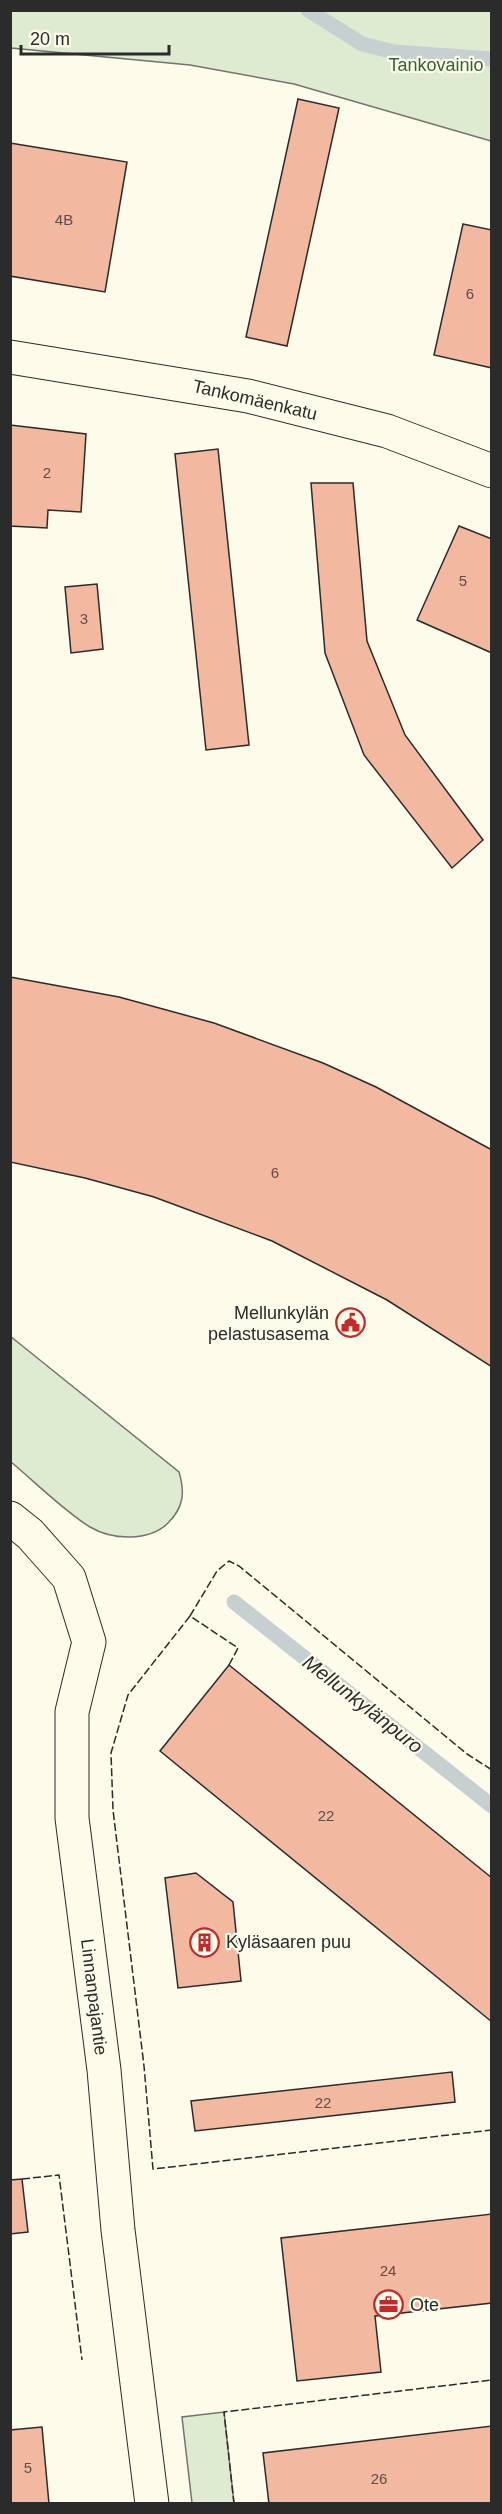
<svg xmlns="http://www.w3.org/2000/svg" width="502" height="2514" font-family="Helvetica,sans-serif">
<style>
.green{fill:#deebd1;stroke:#74746e;stroke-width:1.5}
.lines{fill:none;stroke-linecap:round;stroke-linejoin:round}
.stream{stroke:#c7d0d0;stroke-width:15}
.building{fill:#f2b8a0;stroke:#2b2b2b;stroke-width:1.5}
.minor-casing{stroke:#2b2b2b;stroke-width:35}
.minor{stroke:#fdfbea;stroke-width:33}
.fence{stroke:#2b2b2b;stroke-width:1.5;stroke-dasharray:8 3;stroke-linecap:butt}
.labels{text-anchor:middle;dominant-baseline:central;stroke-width:4.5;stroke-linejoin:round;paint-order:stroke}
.number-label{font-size:15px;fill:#5d4e48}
.park-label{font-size:18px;fill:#34623c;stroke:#fdfbea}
.street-label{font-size:18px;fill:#2b2b2b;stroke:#fdfbea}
.poi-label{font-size:18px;fill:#2b2b2b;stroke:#fdfbea;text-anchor:start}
.water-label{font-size:20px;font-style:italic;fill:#2b2b2b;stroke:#fdfbea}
</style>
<rect width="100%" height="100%" fill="#fdfbea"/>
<g class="green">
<polygon points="10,11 491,11 491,141 294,84 190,65 11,48"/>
<path d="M10 1336 179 1472C185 1492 184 1507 168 1523 149 1542 112 1540 90 1527 64 1511 34 1481 11 1462Z"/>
<polygon points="224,2412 234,2503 192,2503 182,2417"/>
</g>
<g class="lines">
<g class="stream">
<polyline points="308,10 362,44 394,52 492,59"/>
<polyline points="234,1602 492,1806"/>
</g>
</g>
<g class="building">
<polygon points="298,99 339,108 287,346 246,337"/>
<polygon points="10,143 127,162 105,292 10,276"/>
<polygon points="463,224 492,230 492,368 434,355"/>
<polygon points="10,425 86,434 81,512 48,510 47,528 10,526"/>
<polygon points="218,449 249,745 206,750 175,454"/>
<polygon points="311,483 353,483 367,641 405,735 483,840 452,868 364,755 325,653"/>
<polygon points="459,526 492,539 492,653 417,620"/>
<polygon points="97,584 103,649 71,653 65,587"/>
<polygon points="10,977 119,997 214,1023 323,1063 376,1087 492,1150 492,1367 387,1300 272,1241 154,1197 85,1178 10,1162"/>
<polygon points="229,1665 492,1878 492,2022 160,1751"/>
<polygon points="196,1873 233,1902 241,1981 178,1988 165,1878"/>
<polygon points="452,2072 455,2102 195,2131 191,2101"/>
<polygon points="22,2179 28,2232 10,2234 10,2180"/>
<polygon points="492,2214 492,2303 375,2316 381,2372 297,2381 281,2238"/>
<polygon points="492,2426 492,2504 269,2504 263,2453"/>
<polygon points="42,2427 49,2504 10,2504 10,2430"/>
</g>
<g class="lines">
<defs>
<g id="minor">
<polyline points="10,357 248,396 387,431 492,471"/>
<polyline points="10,1518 30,1534 69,1578 89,1642 72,1712 72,1818 104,2070 118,2230 152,2504"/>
</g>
</defs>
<use href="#minor" class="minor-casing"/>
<use href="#minor" class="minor"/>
<g class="fence">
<polyline points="190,1616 217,1571 229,1561 239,1566 467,1754 492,1770"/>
<polyline points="229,1665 238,1648 190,1616 128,1695 111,1753 113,1810 144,2066 153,2169 492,2130"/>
<polyline points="22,2179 59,2175 82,2360"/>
<polyline points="234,2504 224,2412 492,2380"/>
</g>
</g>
<defs>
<symbol id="civic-ring" viewBox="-11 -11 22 22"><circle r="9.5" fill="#fdfbea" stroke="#c62828" stroke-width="1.5"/><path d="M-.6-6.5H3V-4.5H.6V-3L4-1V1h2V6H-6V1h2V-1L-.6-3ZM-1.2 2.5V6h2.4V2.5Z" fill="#c62828"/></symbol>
<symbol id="building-ring" viewBox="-11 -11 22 22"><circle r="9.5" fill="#fdfbea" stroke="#c62828" stroke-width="1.5"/><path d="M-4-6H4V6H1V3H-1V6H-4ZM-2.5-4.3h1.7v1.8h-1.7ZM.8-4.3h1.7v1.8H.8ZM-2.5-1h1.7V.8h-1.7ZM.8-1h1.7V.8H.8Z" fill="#c62828"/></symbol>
<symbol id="office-ring" viewBox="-11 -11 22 22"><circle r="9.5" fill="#fdfbea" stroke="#c62828" stroke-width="1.5"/><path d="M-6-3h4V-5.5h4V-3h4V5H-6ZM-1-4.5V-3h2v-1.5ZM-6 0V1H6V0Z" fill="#c62828"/></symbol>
</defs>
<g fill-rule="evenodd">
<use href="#civic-ring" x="334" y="1306" width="33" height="33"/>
<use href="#building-ring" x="188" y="1926" width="33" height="33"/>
<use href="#office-ring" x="372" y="2288" width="33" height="33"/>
</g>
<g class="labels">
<g class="number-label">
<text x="64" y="219">4B</text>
<text x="470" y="293">6</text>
<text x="47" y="472">2</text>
<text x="463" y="580">5</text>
<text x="84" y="618">3</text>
<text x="275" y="1172">6</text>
<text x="326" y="1815">22</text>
<text x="323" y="2102">22</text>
<text x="388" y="2270">24</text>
<text x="28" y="2467">5</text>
<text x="379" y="2478">26</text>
</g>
<g class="park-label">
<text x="436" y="65">Tankovainio</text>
</g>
<g class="street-label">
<text transform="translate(255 400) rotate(13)">Tankomäenkatu</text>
<text transform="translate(94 1997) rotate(83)">Linnanpajantie</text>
</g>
<g class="poi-label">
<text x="329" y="1313" text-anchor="end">Mellunkylän<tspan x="329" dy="21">pelastusasema</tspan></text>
<text x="226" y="1942">Kyläsaaren puu</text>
<text x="410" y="2305">Ote</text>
</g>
<g class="water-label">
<text transform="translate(363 1704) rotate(38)">Mellunkylänpuro</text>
</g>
</g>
<rect width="502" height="2514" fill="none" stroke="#2b2b2b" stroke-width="24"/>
<path d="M21 45v9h148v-9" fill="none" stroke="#2b2b2b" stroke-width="3"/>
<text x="30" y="45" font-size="18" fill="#2b2b2b" stroke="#fdfbea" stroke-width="4.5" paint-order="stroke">20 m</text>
</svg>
